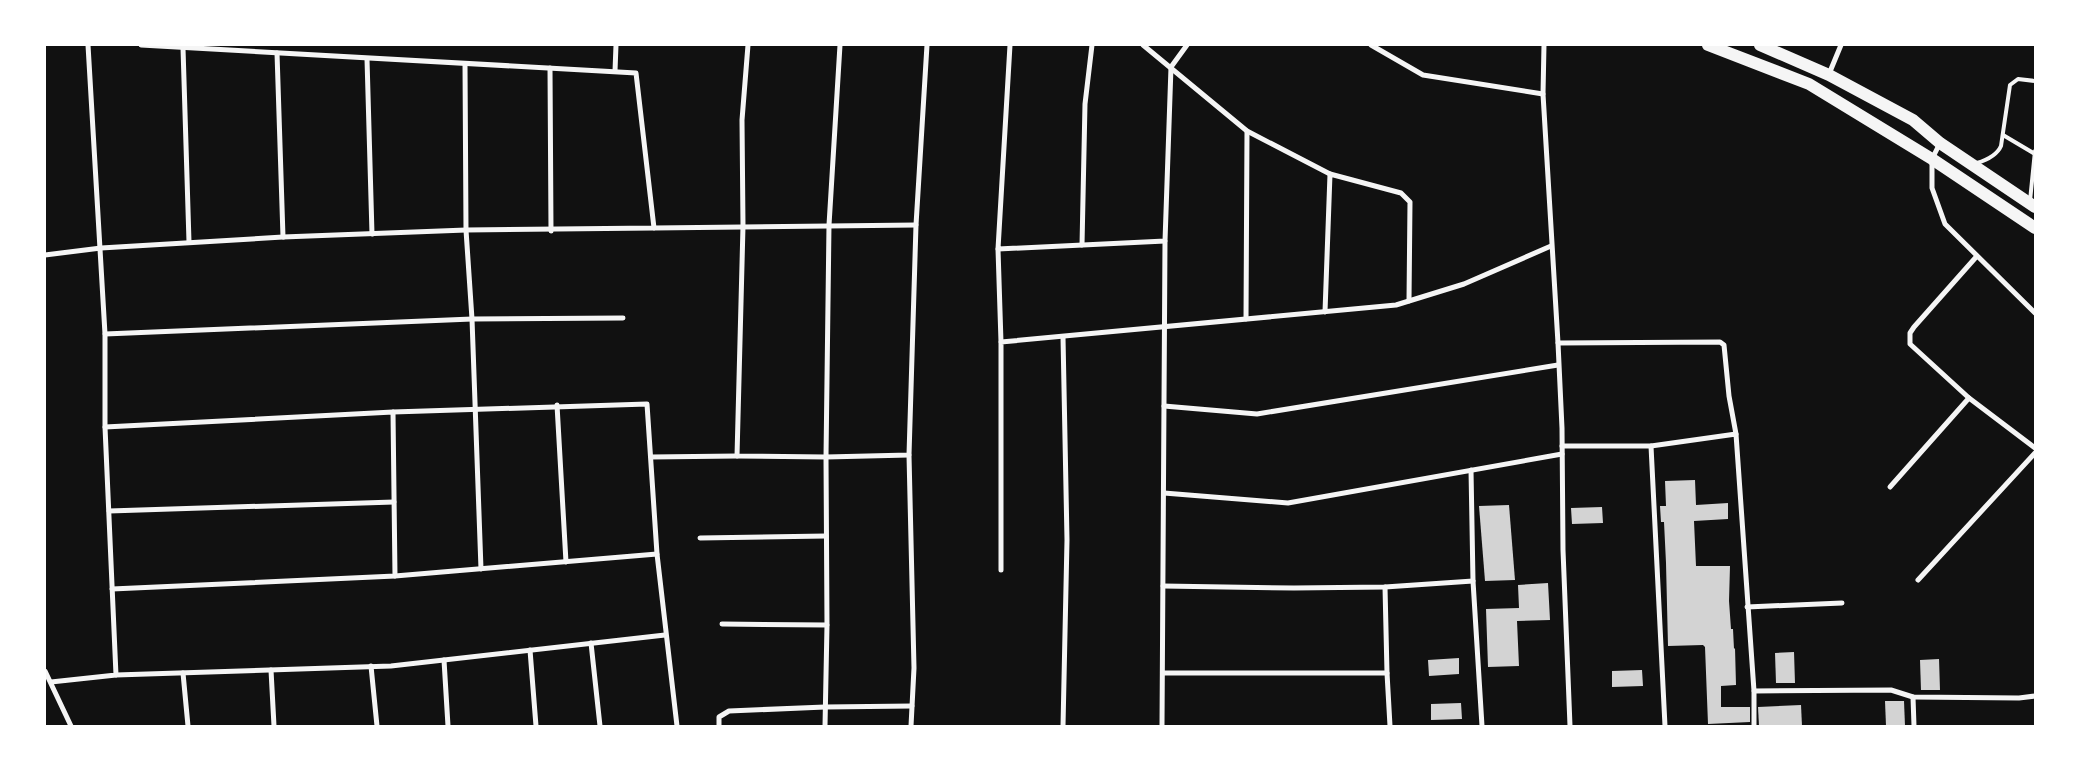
<svg xmlns="http://www.w3.org/2000/svg" width="2080" height="771" font-family="'IBM Plex Sans',sans-serif">
<style>
.building{fill:#d3d3d3}
.lines{fill:none;stroke-linecap:round;stroke-linejoin:round}
.service{stroke:#f5f5f5;stroke-width:4}
.minor{stroke:#f5f5f5;stroke-width:5}
.trunk{stroke:#f5f5f5;stroke-width:12}
</style>
<rect width="100%" height="100%" fill="#111"/>
<g class="building">
<polygon points="1695,480 1696,505 1728,503 1728,519 1694,521 1696,566 1730,566 1729,601 1731,629 1733,629 1734,649 1735,648 1736,685 1721,686 1721,707 1750,707 1750,722 1708,724 1705,647 1703,645 1668,646 1666,563 1664,522 1661,522 1660,506 1666,506 1665,481"/>
<polygon points="1509,505 1515,580 1485,581 1479,506"/>
<polygon points="1602,507 1603,523 1572,524 1571,508"/>
<polygon points="1548,583 1550,620 1517,621 1519,666 1488,667 1486,609 1519,608 1518,585"/>
<polygon points="1794,652 1795,683 1776,683 1775,653"/>
<polygon points="1459,658 1459,674 1429,676 1428,660"/>
<polygon points="1939,659 1940,690 1921,690 1920,660"/>
<polygon points="1642,670 1643,686 1612,687 1612,671"/>
<polygon points="1885,701 1904,701 1905,726 1886,726"/>
<polygon points="1461,703 1462,719 1431,720 1431,704"/>
<polygon points="1801,705 1802,726 1759,726 1758,707"/>
</g>
<g class="lines">
<g class="service">
<polyline points="2003,135 2035,154"/>
<path d="M1977 163C1987 160 1997 155 2001 146L2010 85 2018 79 2035 81"/>
<polyline points="2030,201 2035,151"/>
</g>
<g class="minor">
<polyline points="748,45 742,120 743,226 737,456 826,457 827,625 825,726"/>
<polyline points="840,45 829,225 826,457 909,455 916,225 927,45"/>
<polyline points="1010,45 998,249 1165,241 1171,67 1187,45"/>
<polyline points="1143,45 1247,131 1330,174"/>
<polyline points="1371,45 1423,75 1543,94"/>
<polyline points="1544,45 1543,94 1558,343 1562,428 1563,550 1570,726"/>
<polyline points="183,48 189,242"/>
<polyline points="277,53 283,237"/>
<polyline points="367,59 372,234"/>
<polyline points="465,64 466,230 472,319 481,569"/>
<polyline points="550,68 551,231"/>
<polyline points="615,71 616,45"/>
<polyline points="1829,74 1841,45"/>
<polyline points="1940,143 1932,159 1932,188 1945,224 2035,313"/>
<polyline points="654,228 916,225"/>
<polyline points="1082,245 1085,104 1092,45"/>
<polyline points="998,249 1001,342"/>
<polyline points="45,255 101,248 283,237 466,230 654,228 636,73 141,45"/>
<polyline points="1977,256 1914,327 1910,333 1910,344 1969,398 2035,448"/>
<polyline points="1325,312 1330,174 1401,193 1410,202 1409,301"/>
<polyline points="1246,319 1247,131"/>
<polyline points="105,334 472,319 623,318"/>
<polyline points="1558,343 1720,342 1724,345 1729,396 1736,434"/>
<polyline points="557,405 566,562"/>
<polyline points="1164,406 1257,414 1558,365"/>
<polyline points="393,412 647,404 657,554 677,726"/>
<polyline points="105,427 393,412 395,576 112,589"/>
<polyline points="1562,446 1651,446 1736,434 1754,691 1754,726"/>
<polyline points="1651,446 1665,726"/>
<polyline points="909,455 914,668 911,726"/>
<polyline points="651,457 737,456"/>
<polyline points="1471,470 1473,581 1482,726"/>
<polyline points="1890,487 1969,398"/>
<polyline points="1164,493 1288,503 1562,454"/>
<polyline points="109,511 394,502"/>
<polyline points="700,538 826,536"/>
<polyline points="1001,570 1001,342 1396,305 1464,284 1551,246"/>
<polyline points="395,576 657,554"/>
<polyline points="1918,580 2035,453"/>
<polyline points="1163,586 1294,588 1385,587 1473,581"/>
<polyline points="1385,587 1387,673"/>
<polyline points="1747,607 1842,603"/>
<polyline points="722,624 827,625"/>
<polyline points="591,643 600,726"/>
<polyline points="530,650 536,726"/>
<polyline points="444,660 448,726"/>
<polyline points="371,666 377,726"/>
<polyline points="271,670 274,726"/>
<polyline points="45,671 71,726"/>
<polyline points="183,673 188,726"/>
<polyline points="1163,673 1387,673 1390,726"/>
<polyline points="116,675 391,666 665,635"/>
<polyline points="51,682 116,675 105,427 105,334 88,45"/>
<polyline points="1754,691 1891,690 1913,697 2019,698 2035,696"/>
<polyline points="1913,697 1914,726"/>
<polyline points="719,726 719,717 729,711 825,707 912,706"/>
<polyline points="1063,726 1067,540 1063,337"/>
<polyline points="1162,726 1165,241"/>
</g>
<g class="trunk">
<polyline points="1708,45 1809,84 1932,159 2035,228"/>
<polyline points="1760,45 1829,75 1913,120 1940,143 2035,207"/>
</g>
</g>
<rect width="2080" height="771" fill="none" stroke="#ffffff" stroke-width="92"/>
</svg>
